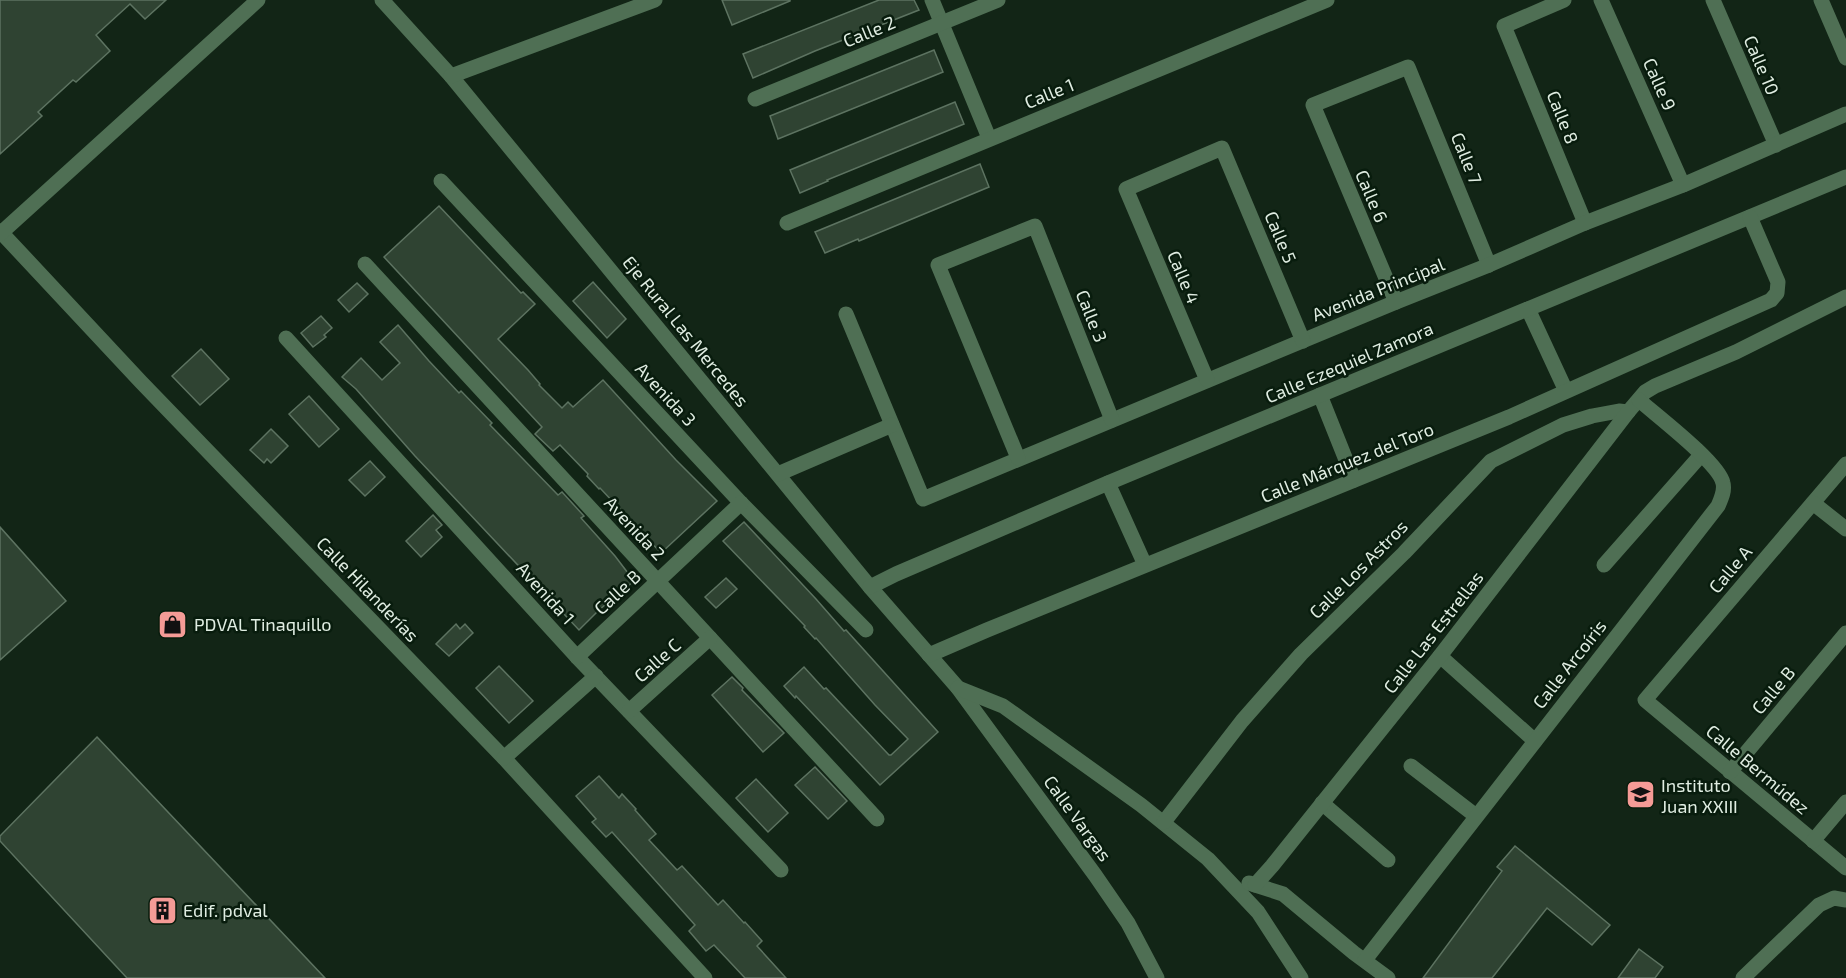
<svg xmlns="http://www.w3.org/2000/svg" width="1846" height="978" font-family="'Exo 2',sans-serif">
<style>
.building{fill:#2f4332;stroke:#5d7361;stroke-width:1.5}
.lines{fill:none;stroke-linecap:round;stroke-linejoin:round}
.minor{stroke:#4f6f54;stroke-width:15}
.labels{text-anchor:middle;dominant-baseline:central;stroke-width:5;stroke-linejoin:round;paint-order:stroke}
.street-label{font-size:18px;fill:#e0ede2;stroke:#081c0d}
.poi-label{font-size:18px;fill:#e0ede2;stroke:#081c0d;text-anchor:start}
</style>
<rect width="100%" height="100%" fill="#122516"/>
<g class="building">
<polygon points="0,0 166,0 145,19 130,4 96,35 110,51 76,82 73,80 38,112 42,116 0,154"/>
<polygon points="722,0 790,0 790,1 732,25"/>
<polygon points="879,0 914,0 919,10 815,51 753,78 743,54"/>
<polygon points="934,50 943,72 778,139 770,116"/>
<polygon points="955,102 964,124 827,180 828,181 800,193 790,170"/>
<polygon points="980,164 989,187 859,241 858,239 825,253 815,232"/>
<polygon points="439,206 521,293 523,292 535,304 498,339 528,370 540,384 539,385 562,408 568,402 573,407 603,380 676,460 717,501 661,553 600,488 599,489 587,476 588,474 560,445 553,451 535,434 542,427 384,257"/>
<polygon points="593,282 626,319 607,338 573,301"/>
<polygon points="357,283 368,294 349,312 338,300"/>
<polygon points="321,316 332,328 324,335 326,337 313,347 301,333"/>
<polygon points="398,325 429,361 459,393 461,391 492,423 490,425 558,495 562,492 584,516 581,518 615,556 634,581 599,610 579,630 415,456 356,389 342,377 361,358 382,380 400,363 380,342"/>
<polygon points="201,349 229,379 200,405 172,376"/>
<polygon points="309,396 339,429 319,447 289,414"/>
<polygon points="271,429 288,446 271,463 267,459 264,463 250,450"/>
<polygon points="370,461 385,477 365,496 349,480"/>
<polygon points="433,515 442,525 436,530 442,537 421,557 406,541"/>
<polygon points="744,522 816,599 844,631 846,630 938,732 880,785 796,696 795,698 784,686 804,667 824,689 826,688 889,755 891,755 908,739 875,705 816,638 815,639 804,627 805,626 723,541"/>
<polygon points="0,527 66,601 0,660"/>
<polygon points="726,578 737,589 716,608 705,597"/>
<polygon points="456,624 460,629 465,624 473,633 449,656 436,644"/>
<polygon points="499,666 533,701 509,723 476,688"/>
<polygon points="732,677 743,688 742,690 784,733 763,752 712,695"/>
<polygon points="97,737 325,978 127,978 0,841 0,836"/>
<polygon points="815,767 847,801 828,819 795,785"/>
<polygon points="599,776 619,798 622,794 636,809 635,810 656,834 649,840 677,870 682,866 718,905 723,900 744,923 745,922 762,941 757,946 786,978 745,978 714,945 706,951 689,931 695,925 612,832 606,837 592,822 596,819 576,796"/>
<polygon points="756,779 788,813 768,832 736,798"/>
<polygon points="1515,846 1610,925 1592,945 1547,908 1492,978 1423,978 1502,871 1497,867"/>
<polygon points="1639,949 1663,967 1655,978 1618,978"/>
</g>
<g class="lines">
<g class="minor">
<polyline points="382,0 451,76 870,587 958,688 1095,875 1128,923 1157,978"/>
<polyline points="932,0 989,138"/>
<polyline points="1564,0 1504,26 1585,223"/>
<polyline points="1601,0 1683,185"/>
<polyline points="1713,0 1776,145"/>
<polyline points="1821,0 1846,58"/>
<polyline points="451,76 655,0"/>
<polyline points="755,99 998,0"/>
<polyline points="441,181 741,503 866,630"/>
<polyline points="787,223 1327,0"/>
<polyline points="0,231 141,382 504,758 705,978"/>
<polyline points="0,234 258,0"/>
<polyline points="365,264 877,819"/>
<polyline points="1396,302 1313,105 1408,67 1489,265"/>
<polyline points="1528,309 1566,391"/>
<polyline points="846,314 923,499 1396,302 1489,265 1585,223 1683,185 1846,114"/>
<polyline points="286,338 577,657 781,870"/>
<polyline points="1207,380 1126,189 1222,148 1303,341"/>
<polyline points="1320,395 1354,480"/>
<polyline points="1018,458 938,265 1035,226 1112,420"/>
<polyline points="1846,464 1645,700 1846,868"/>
<polyline points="778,474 892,425"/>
<polyline points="1108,483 1145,565"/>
<polyline points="1813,503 1846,529"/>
<polyline points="1604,565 1701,455"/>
<polyline points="870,587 896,574 1108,483 1846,177"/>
<polyline points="929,655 987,630 1509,417 1771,300 1777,293 1778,282 1750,217"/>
<polyline points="1440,656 1535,741"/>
<polyline points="577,657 741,503"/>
<polyline points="958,688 1003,706 1141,805 1208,859 1258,912 1301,978"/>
<polyline points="629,711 710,638"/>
<polyline points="504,758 596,676"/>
<polyline points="1411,766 1476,816"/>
<polyline points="1730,772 1846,633"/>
<polyline points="1322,803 1388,860"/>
<polyline points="1164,822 1242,721 1301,654 1404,553 1491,461 1563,425 1592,416 1619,411 1628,412"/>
<polyline points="1813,841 1846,802"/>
<polyline points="1249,883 1283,894 1354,953 1388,978"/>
<polyline points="1255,885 1272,866 1440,656 1628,412 1645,392 1655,386 1736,352 1846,297"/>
<path d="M1365 960 1718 506C1721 499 1725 491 1723 483 1719 463 1657 416 1639 400"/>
<polyline points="1743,978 1819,905 1834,898 1846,900"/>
</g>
</g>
<defs>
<symbol id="shop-square" viewBox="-11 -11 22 22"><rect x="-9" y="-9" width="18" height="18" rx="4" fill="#f59b96" stroke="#081c0d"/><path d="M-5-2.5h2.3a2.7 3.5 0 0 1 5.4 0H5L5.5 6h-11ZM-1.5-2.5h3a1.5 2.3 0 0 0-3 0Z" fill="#111"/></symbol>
<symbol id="school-square" viewBox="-11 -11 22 22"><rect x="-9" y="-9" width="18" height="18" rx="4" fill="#f59b96" stroke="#081c0d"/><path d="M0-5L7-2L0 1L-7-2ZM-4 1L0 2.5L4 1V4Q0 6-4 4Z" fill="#111"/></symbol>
<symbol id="building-square" viewBox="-11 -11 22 22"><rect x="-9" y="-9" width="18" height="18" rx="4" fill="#f59b96" stroke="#081c0d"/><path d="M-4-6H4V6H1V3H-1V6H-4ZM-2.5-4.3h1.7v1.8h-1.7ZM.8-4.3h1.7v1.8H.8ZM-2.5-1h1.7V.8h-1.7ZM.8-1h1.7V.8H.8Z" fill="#111"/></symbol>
</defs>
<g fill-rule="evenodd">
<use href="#shop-square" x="156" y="608" width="33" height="33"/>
<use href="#school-square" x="1624" y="778" width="33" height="33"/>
<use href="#building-square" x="146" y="894" width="33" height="33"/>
</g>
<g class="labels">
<g class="street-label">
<text transform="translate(869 31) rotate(-22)">Calle 2</text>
<text transform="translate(1762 65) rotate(67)">Calle 10</text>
<text transform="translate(1660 84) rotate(66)">Calle 9</text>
<text transform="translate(1049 93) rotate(-22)">Calle 1</text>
<text transform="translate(1563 117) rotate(68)">Calle 8</text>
<text transform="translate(1467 158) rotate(68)">Calle 7</text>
<text transform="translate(1372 196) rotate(67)">Calle 6</text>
<text transform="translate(1281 237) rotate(67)">Calle 5</text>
<text transform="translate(1184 277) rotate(67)">Calle 4</text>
<text transform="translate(1378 289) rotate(-22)">Avenida Principal</text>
<text transform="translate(1092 316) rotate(68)">Calle 3</text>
<text transform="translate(686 331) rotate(51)">Eje Rural Las Mercedes</text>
<text transform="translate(1349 362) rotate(-23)">Calle Ezequiel Zamora</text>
<text transform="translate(666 394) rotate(47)">Avenida 3</text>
<text transform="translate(1347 462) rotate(-22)">Calle Márquez del Toro</text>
<text transform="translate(635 528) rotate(47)">Avenida 2</text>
<text transform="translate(1358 569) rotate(-45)">Calle Los Astros</text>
<text transform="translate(1730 569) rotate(-50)">Calle A</text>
<text transform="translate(368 589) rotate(46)">Calle Hilanderías</text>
<text transform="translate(617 592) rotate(-43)">Calle B</text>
<text transform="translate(546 593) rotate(48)">Avenida 1</text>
<text transform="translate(1433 632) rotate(-52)">Calle Las Estrellas</text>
<text transform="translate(657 660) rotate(-42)">Calle C</text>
<text transform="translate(1569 664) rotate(-52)">Calle Arcoíris</text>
<text transform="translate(1773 690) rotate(-50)">Calle B</text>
<text transform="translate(1758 769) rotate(40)">Calle Bermúdez</text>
<text transform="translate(1078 818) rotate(54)">Calle Vargas</text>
</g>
<g class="poi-label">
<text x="194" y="624">PDVAL Tinaquillo</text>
<text x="1661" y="785">Instituto<tspan x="1661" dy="21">Juan XXIII</tspan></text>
<text x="183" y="910">Edif. pdval</text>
</g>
</g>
</svg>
